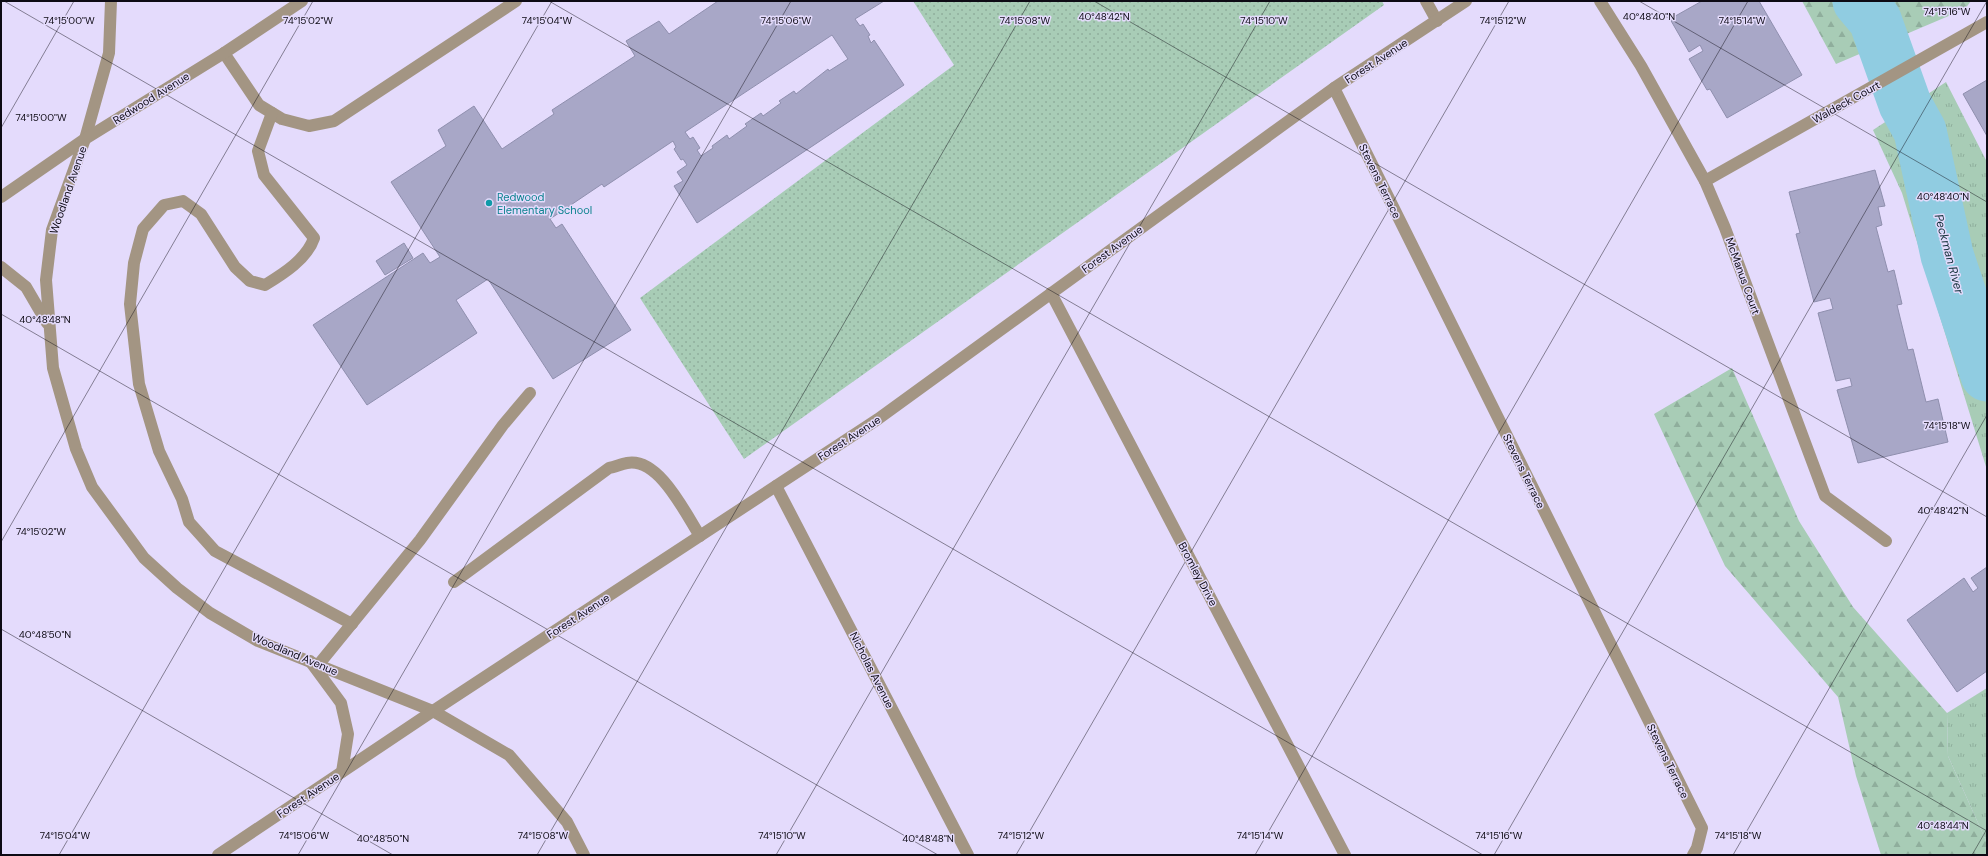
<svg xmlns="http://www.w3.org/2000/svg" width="1988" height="856" font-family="'DM Sans',sans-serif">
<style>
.grass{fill:url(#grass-tufts)}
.forest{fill:url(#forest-firs)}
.park{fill:url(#park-dots)}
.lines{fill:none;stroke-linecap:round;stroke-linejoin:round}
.river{stroke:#90cce1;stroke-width:53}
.building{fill:#a8a7c7;stroke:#8f8fae;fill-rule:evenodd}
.lane{stroke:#a39583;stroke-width:12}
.street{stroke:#a39583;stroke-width:12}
.ticks{fill:none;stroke:#0d0a14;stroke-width:1;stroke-opacity:0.45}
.culture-dot{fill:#0f9aa8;stroke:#e4dbfc;stroke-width:1.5}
.labels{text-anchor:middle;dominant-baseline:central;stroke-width:3;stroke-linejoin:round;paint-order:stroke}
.street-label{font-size:11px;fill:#0d0a14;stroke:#e4dbfc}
.culture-label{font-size:11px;fill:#0d838f;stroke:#e4dbfc;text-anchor:start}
.water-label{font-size:12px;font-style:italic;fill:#16333d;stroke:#e4dbfc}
.ticks-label{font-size:10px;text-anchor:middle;fill:#0d0a14;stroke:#e4dbfc;stroke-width:3;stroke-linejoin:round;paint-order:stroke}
</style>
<defs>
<pattern id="grass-tufts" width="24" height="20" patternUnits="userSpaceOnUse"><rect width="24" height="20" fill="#a8ccb6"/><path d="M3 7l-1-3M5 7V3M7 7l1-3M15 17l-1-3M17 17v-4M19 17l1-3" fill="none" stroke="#8fae9c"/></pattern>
<pattern id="forest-firs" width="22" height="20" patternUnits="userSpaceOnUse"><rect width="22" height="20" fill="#a8ccb6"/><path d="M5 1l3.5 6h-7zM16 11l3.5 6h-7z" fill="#8fae9c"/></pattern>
<pattern id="park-dots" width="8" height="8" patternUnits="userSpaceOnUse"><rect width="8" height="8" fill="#a8ccb6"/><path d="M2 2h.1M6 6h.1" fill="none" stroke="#8fae9c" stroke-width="1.8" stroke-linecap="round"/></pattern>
</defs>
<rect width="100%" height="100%" fill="#e4dbfc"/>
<g class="grass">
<polygon points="1946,82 1987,162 1987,470 1902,193 1873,130"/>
<polygon points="1987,688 1987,843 1948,756 1947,713"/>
</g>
<g class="forest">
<polygon points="1802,1 1971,1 1965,9 1836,64"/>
<polygon points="1732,368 1799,521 1853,607 1947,713 1948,756 1987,843 1987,855 1881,855 1856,776 1838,697 1725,566 1654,414"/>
</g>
<polygon class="park" points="913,1 1382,1 1384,5 744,459 640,298 954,65"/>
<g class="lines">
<polyline class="river" points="1859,1 1875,20 1905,104 1920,131 1947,255 1987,375"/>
</g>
<g class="building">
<path d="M718 1H884L855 19 860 26 863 24 870 35 868 36 871 43 874 40 904 85 697 223 674 186 683 181 677 172 687 165 683 159 681 160 674 149 676 147 673 141 604 187 602 184 550 219 556 228 562 224 631 330 553 379 488 279 456 300 477 333 367 405 313 325 423 253 430 263 440 257 391 182 446 146 438 130 474 106 502 149 554 114 552 110 635 56 626 41 659 21 669 34ZM832 35 848 59 829 71 828 69 796 94 794 91 779 101 781 103 763 116 761 113 745 124 747 126 729 139 727 135 712 146 713 148 701 156 697 150 700 148 693 137 690 139 685 132Z"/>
<polygon points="1702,1 1759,1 1802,75 1727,118 1710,89 1707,90 1689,59 1703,51 1700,45 1689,52 1670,19"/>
<polygon points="1987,80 1987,136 1963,94"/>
<polygon points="1875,170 1885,206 1878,207 1882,225 1876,227 1888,272 1894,270 1902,304 1897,305 1908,350 1913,349 1926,402 1938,399 1948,442 1858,463 1837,390 1852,386 1850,378 1836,381 1818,313 1833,309 1830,298 1814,302 1796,234 1800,233 1789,192"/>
<polygon points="404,243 413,258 385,275 376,261"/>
<polygon points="1987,567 1987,671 1957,692 1907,620 1964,578 1973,592 1978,588 1971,578"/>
</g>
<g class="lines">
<g class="lane">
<polyline points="224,53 259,105 282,119 309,126 334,121 516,1"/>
<path d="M272 113 258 151 264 175 314 238C307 259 283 274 265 285L250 281 235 267 201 214 183 201 164 205 143 229 134 263 130 304 139 384 159 451 182 499 189 522 215 551 352 624"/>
<path d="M454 582 609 468C615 467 621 464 627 463 659 457 685 513 700 536"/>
<polyline points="319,664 420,540 503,425 530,393"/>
</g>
<g class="street">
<polyline points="111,1 109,53 85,139 52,230 46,280 53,368 76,449 92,487 144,558 177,588 210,613 258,641 433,711 509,755 567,822 584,855"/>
<polyline points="1426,1 1437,21"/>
<polyline points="1600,1 1641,66 1705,181 1725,228 1825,496 1886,541"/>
<polyline points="1334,88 1702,828 1697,848 1693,855"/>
<polyline points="1705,181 1987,22"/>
<polyline points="1,197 85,139 224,53 302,1"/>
<polyline points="1,267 26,287 47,323"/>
<polyline points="1051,293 1345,855"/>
<polyline points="776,486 968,855"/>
<polyline points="310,661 341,703 348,734 342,772"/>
<polyline points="218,855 433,711 878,419 1334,88 1466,1"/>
</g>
</g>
<path class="ticks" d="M4 1 1483 855M549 1 1987 831M1094 1 1987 517M1639 1 1987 202M1 128 74 1M1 314 938 855M1 542 313 1M1 629 393 855M59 855 552 1M298 855 791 1M537 855 1030 1M776 855 1270 1M1016 855 1509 1M1255 855 1748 1M1494 855 1987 1M1733 855 1987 415M1972 855 1987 829"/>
<circle class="culture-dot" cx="489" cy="203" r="4"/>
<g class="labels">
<g class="street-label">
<text transform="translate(1376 61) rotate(-33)">Forest Avenue</text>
<text transform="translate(151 98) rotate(-32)">Redwood Avenue</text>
<text transform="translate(1846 102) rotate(-29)">Waldeck Court</text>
<text transform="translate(1380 181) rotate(64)">Stevens Terrace</text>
<text transform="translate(68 190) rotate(-71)">Woodland Avenue</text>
<text transform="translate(1112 249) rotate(-36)">Forest Avenue</text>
<text transform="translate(1743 276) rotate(70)">McManus Court</text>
<text transform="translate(849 438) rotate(-33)">Forest Avenue</text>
<text transform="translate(1524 471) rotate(64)">Stevens Terrace</text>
<text transform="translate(1198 574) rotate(62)">Bromley Drive</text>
<text transform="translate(578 616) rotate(-33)">Forest Avenue</text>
<text transform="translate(295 654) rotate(23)">Woodland Avenue</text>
<text transform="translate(872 670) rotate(63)">Nicholas Avenue</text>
<text transform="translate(1668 761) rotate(64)">Stevens Terrace</text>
<text transform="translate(308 795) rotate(-34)">Forest Avenue</text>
</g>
<g class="culture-label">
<text x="497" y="197">Redwood<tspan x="497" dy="13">Elementary School</tspan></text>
</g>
<g class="water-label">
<text transform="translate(1949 254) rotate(75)">Peckman River</text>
</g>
</g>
<g class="ticks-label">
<text x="1947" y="15">74°15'16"W</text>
<text x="1104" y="20">40°48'42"N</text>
<text x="1649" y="20">40°48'40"N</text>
<text x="69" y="24">74°15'00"W</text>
<text x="308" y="24">74°15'02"W</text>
<text x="547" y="24">74°15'04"W</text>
<text x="786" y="24">74°15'06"W</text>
<text x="1025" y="24">74°15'08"W</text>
<text x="1264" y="24">74°15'10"W</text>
<text x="1742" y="24">74°15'14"W</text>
<text x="1503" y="24">74°15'12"W</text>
<text x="41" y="121">74°15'00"W</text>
<text x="1943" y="200">40°48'40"N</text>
<text x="45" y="323">40°48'48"N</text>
<text x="1947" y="429">74°15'18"W</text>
<text x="1943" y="514">40°48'42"N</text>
<text x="41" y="535">74°15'02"W</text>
<text x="45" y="638">40°48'50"N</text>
<text x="1943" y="829">40°48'44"N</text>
<text x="65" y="839">74°15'04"W</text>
<text x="304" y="839">74°15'06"W</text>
<text x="543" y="839">74°15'08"W</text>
<text x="782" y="839">74°15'10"W</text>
<text x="1021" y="839">74°15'12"W</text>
<text x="1260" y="839">74°15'14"W</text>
<text x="1499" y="839">74°15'16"W</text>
<text x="1738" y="839">74°15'18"W</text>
<text x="383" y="842">40°48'50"N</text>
<text x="928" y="842">40°48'48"N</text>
</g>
<rect width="1988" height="856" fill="none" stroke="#0d0a14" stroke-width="4"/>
</svg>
